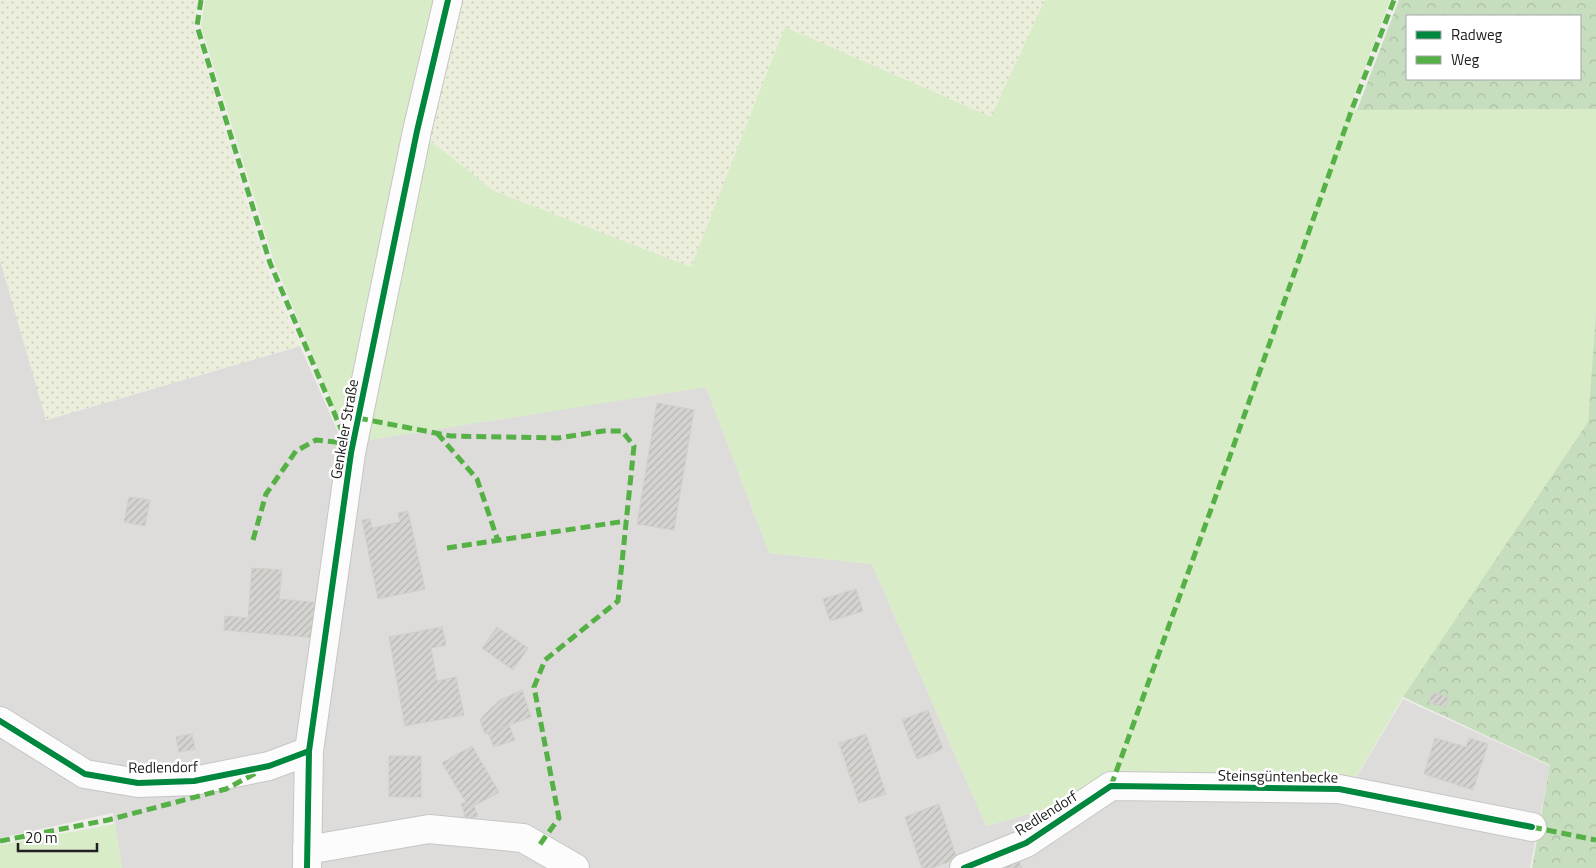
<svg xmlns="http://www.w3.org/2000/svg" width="1596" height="868" font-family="'Titillium Web',sans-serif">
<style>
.residential{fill:#dddcda}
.farmland{fill:url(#farmland-dots)}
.grass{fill:#d8ecc7}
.forest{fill:url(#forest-crowns);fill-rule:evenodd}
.building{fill:url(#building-hatch);stroke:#d1cfca}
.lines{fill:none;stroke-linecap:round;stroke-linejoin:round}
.minor-casing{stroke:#c7c6c5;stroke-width:30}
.minor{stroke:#fcfcfc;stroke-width:28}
.quiet{stroke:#55b145;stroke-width:5;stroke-dasharray:10 5;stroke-linecap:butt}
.cycleway-casing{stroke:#fff;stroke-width:9}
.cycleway{stroke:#00873e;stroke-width:6}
.labels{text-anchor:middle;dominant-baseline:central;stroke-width:5;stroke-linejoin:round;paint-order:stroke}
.street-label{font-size:15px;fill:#202020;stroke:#fff}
</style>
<defs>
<pattern id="farmland-dots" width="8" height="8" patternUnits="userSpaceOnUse" patternTransform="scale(1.25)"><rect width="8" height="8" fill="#eceedc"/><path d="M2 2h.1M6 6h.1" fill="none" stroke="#caccbc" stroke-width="1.8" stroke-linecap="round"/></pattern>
<pattern id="forest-crowns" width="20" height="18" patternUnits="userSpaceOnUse" patternTransform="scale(1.25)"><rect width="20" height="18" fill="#c6debe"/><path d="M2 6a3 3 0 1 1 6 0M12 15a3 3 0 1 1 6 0" fill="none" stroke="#aabea3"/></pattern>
<pattern id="building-hatch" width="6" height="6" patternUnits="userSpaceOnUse" patternTransform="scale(1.25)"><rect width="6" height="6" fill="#d5d3d0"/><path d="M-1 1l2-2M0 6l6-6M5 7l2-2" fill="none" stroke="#b7b5b2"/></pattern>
</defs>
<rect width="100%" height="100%" fill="#eeede9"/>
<polygon class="residential" points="0,260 47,420 300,346 345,448 363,441 601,403 706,387 769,553 872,564 986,826 1111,791 1345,796 1403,699 1550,766 1530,868 122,868 113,813 0,838"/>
<g class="farmland">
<polygon points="0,0 198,0 194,27 265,266 300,346 46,420 0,260"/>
<polygon points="455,0 1045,0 991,117 785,27 691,267 494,191 423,135"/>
</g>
<g class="grass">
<polygon points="205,0 442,0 347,440 274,261 201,26"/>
<polygon points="1045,0 1390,0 1350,107 1357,110 1596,109 1596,312 1588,422 1403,697 1351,785 1088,797 986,826 872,564 769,553 706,387 363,441 423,135 494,191 691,267 785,27 991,117"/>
<polygon points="115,824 122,868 0,868 0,845"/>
</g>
<g class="forest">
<path d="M1399 0H1596V109L1357 110ZM1580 16V79H1407V16Z"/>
<polygon points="1596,312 1596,868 1532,868 1550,765 1403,697 1588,422"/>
</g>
<g class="building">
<polygon points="657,403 694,410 674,530 637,524"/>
<polygon points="129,497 150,500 145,526 124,522"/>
<polygon points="408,511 425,589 378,599 362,520 370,519 372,528 400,522 398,513"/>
<polygon points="252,568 282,570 279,599 320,603 317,638 224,630 225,616 248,618"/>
<polygon points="856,589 863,611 830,621 823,599"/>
<polygon points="442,627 446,645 431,648 437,681 456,677 464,715 405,726 389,637"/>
<polygon points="497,627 528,648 513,670 482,648"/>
<polygon points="522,690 531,717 485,734 480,720 486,713 500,700"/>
<polygon points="1432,692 1448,697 1445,707 1429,702"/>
<polygon points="928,710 943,749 917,759 902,720"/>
<polygon points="509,725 515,740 494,747 488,733"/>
<polygon points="192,734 195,749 179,752 176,737"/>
<polygon points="866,734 886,794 859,803 839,743"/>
<polygon points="1435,738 1466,747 1469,738 1488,744 1473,790 1424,774"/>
<polygon points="472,746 499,792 474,806 478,816 466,819 461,804 466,802 442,763"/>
<rect x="389" y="756" width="32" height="41"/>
<polygon points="939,804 957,859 932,868 922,868 905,817"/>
<polygon points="1016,854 1022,868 986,868"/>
</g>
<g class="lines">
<defs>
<g id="minor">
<polyline points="0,721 85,774 138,783 194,781 269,766 309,751"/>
<polyline points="307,850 429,829 523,838 575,868"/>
<polyline points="307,868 309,751 351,453 417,131 448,0"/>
<polyline points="964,868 1026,843 1111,786 1339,789 1532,827"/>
</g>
</defs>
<use href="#minor" class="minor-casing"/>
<use href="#minor" class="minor"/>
<g class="quiet">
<polyline points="201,0 197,26 270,263 351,452"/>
<polyline points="358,418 451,436 558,438 603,431 622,431 634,446 618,601 545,660 534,687 559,818 538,847"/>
<polyline points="437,433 477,479 498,541"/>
<polyline points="253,540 266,494 296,451 316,440 346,443"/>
<polyline points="447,548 626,521"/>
<polyline points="1111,786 1218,490 1352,109 1394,0"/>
<polyline points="1532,827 1596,840"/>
<polyline points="0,841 108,820 226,789 256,773"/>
</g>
<defs>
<g id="cycleway">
<polyline points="0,721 85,774 138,783 194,781 269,766 309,751"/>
<polyline points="307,868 309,751 351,453 417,131 448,0"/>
<polyline points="964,868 1026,843 1111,786 1339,789 1532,827"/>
</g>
</defs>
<use href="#cycleway" class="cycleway-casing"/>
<use href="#cycleway" class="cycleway"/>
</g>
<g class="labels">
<g class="street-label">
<text transform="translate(344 429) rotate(-80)">Genkeler Straße</text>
<text transform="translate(163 767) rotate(-1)">Redlendorf</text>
<text transform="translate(1278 776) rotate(1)">Steinsgüntenbecke</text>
<text transform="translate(1046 813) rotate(-32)">Redlendorf</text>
</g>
</g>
<rect x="1406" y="15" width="175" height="65" fill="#ffffff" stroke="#a6a6a6"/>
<rect x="1416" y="31" width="25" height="8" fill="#00873e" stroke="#a6a6a6"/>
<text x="1451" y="40" font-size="15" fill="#202020">Radweg</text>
<rect x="1416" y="56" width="25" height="8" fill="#55b145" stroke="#a6a6a6"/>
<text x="1451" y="65" font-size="15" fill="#202020">Weg</text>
<path d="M18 843v8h79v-8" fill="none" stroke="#202020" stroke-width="2.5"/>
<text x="25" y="843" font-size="15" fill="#202020" stroke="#ffffff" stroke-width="4" paint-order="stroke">20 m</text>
</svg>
